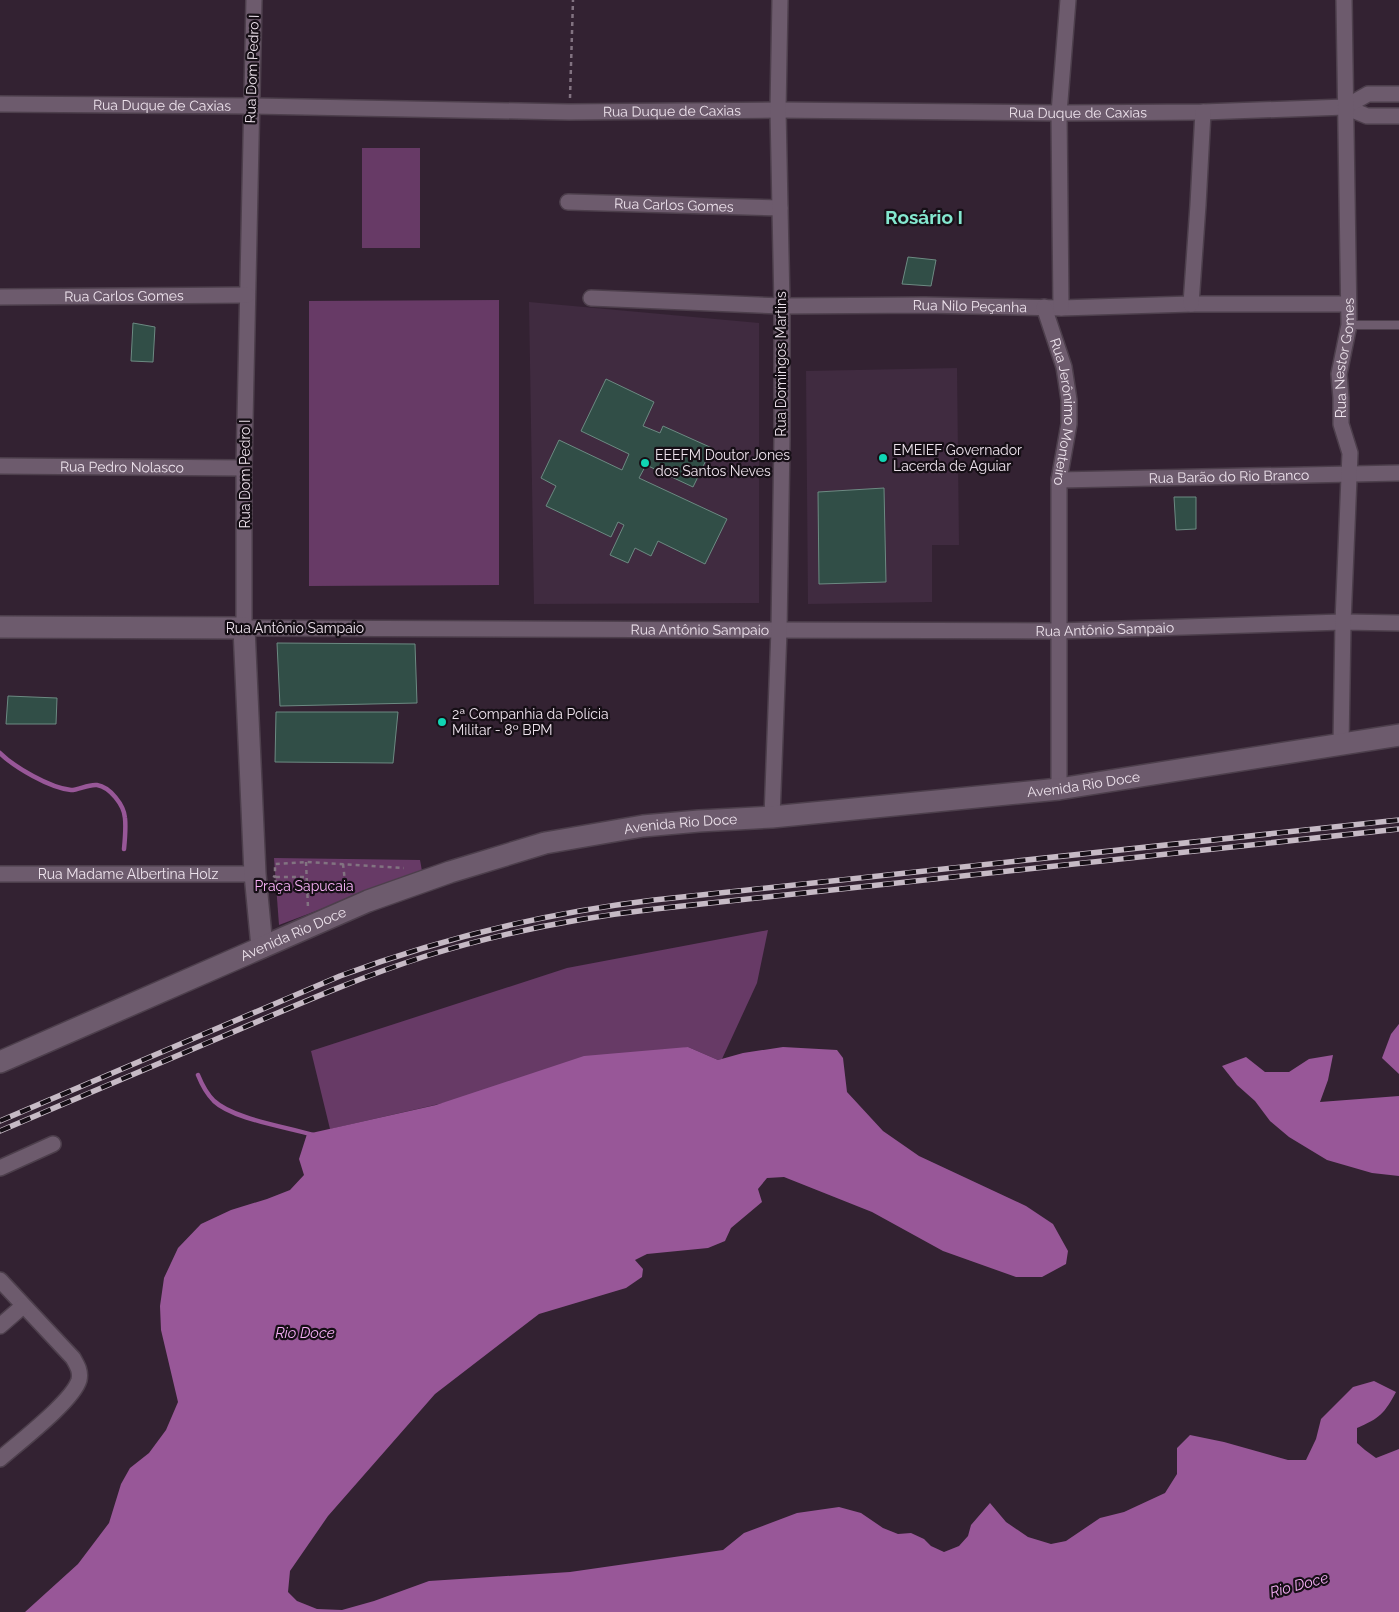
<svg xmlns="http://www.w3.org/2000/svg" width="1399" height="1612" font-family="Raleway,sans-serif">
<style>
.built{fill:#402b40}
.green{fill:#673a66}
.water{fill:#985798}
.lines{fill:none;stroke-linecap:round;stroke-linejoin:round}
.stream{stroke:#985798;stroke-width:4.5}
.building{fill:#314e47;stroke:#6c8a82}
.lane-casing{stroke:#4d3f4c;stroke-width:10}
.street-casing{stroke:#4d3f4c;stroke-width:18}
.secondary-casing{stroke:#4d3f4c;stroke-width:24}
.path{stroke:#827381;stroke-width:2.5;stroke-dasharray:4 4;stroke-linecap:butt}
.lane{stroke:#6d5b6d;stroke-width:8}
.street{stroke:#6d5b6d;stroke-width:15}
.secondary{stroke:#6d5b6d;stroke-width:21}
.rail-casing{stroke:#c6bac5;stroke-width:5.5}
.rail{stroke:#160f16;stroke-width:4;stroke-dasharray:11;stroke-linecap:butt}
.poi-dot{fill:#10d5b4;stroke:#160f16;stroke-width:2}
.labels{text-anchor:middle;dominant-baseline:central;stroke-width:4.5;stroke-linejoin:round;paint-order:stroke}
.street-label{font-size:14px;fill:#ede2ec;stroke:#160f16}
.poi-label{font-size:14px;fill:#ede2ec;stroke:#160f16;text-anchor:start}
.park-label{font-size:14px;fill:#f8b1f7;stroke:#160f16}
.water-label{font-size:15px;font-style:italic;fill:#f6aef5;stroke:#160f16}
.district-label{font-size:19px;font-weight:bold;fill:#84e7cf;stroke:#160f16}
</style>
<rect width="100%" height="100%" fill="#332232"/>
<g class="built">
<polygon points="529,302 759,323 759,603 534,604"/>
<polygon points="957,368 959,545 932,545 932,602 808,604 806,371"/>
</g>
<g class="green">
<rect x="362" y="148" width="58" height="100"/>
<polygon points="499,300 499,585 309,586 309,301"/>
<polygon points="274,858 420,860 422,871 279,925"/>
<polygon points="768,930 757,983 722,1059 718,1060 688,1047 330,1129 311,1051 567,968"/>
</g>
<g class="water">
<polygon points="1399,1024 1399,1074 1382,1058 1391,1034"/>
<path d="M688 1047 718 1060 743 1053 783 1047 837 1050 843 1058 847 1092 883 1131 919 1156 1026 1206 1053 1224 1068 1251 1066 1264 1042 1277H1016L943 1251 872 1212 784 1177 767 1178 758 1189 762 1202 731 1228 725 1241 708 1248 647 1254 635 1260 643 1269 642 1277 626 1288 539 1314 435 1394 328 1516 290 1571 288 1592 297 1601 317 1609 342 1610 374 1601 429 1581 570 1572 723 1550 744 1533 797 1513 839 1507 861 1513 883 1528 898 1534 911 1533 924 1539 931 1546 944 1552 959 1546 968 1536 971 1525 990 1503 1006 1522 1028 1537 1051 1544 1066 1541 1100 1518 1124 1512 1165 1493 1177 1474V1448L1190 1435 1224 1442 1288 1460H1306L1316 1439 1321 1419 1353 1387 1374 1381 1396 1392C1384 1414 1380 1418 1357 1428V1443L1365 1450 1376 1458 1399 1449V1612H25L78 1564 109 1523 121 1484 130 1468 149 1453 166 1430 178 1402 161 1330 160 1306 164 1278 178 1248 201 1224 231 1210 267 1199 290 1190 304 1175 299 1159 307 1134 436 1105 584 1056Z"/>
<polygon points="1333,1055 1328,1080 1320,1102 1399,1096 1399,1176 1372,1173 1327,1160 1289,1137 1270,1121 1255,1101 1237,1085 1222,1066 1246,1057 1265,1072 1289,1072 1309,1059"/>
</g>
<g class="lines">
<g class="stream">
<path d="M0 753C14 767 50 788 71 790 79 790 88 784 97 785 110 787 124 805 125 818 126 828 125 839 124 849"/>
<path d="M198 1075C202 1085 207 1094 214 1101 233 1119 287 1127 313 1135"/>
</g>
</g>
<g class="building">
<polygon points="908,257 936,260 931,286 902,284"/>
<polygon points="133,323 155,327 153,362 131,361"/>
<polygon points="606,379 654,402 643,426 660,433 663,426 712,448 693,487 646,465 639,478 727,519 705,564 658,541 651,556 635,548 628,563 610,555 624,525 618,522 611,537 546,506 556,486 541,478 559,440 622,470 629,454 581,431"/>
<polygon points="884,488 886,582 819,584 818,492"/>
<polygon points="1174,497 1196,497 1196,529 1176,530"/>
<polygon points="277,643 415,644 417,703 280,706"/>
<polygon points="8,696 57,698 56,724 6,724"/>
<polygon points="276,712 398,712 393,763 275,762"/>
</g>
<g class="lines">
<defs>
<polyline id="lane" points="1349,325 1399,325"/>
<g id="street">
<path id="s1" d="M254 0 244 468V628L1058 631 1343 622 1399 623"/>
<path id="s2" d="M0 104 251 106 569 112 778 110 1059 113 1203 112 1345 107 1367 116H1399"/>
<polyline points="1345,107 1368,94 1399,94"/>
<path id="s3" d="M568 202 780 208"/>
<path id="s4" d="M0 297 247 295"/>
<path id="s5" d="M591 298 782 306 925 305 1061 308 1191 304H1348"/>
<polyline points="1191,304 1198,205 1203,112"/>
<path id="s6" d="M1044 307 1064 367 1069 400V424L1059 480V789"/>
<polyline points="1061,308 1059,113 1068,0"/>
<path id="s7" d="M0 466 244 468"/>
<path id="s8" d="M1059 480 1399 473"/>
<path id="s9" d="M1341 745 1343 622 1350 453 1341 424V398L1339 374 1349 325 1344 0"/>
<polyline points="772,817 779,630 782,439 782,306 778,110 780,0"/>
<path id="s10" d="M0 874H255"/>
<polyline points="0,1168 53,1144"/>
<path d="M0 1280 73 1358C77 1365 81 1371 79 1380 73 1401 18 1443 0 1459"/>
<polyline points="0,1326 23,1306"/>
</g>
<g id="secondary">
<polyline points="0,627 244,628 255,874 262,947"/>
<path id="s11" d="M0 1062 368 901 450 872 545 843 643 826 699 821 772 817 1059 789 1399 735"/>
</g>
</defs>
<use href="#lane" class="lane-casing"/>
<use href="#street" class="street-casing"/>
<use href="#secondary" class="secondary-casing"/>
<g class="path">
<polyline points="570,98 573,0"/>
<polyline points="306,862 308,908"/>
<polyline points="343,864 346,890"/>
<polyline points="273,876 275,877 275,864 306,862 404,868"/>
<polyline points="276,884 275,877 306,877"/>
<polyline points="307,893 345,884"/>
</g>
<use href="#lane" class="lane"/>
<use href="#street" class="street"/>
<use href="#secondary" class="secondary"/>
<defs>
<g id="rail">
<path d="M0 1121 340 976C442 938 546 913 654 900L1399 820"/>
<path d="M0 1131C75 1099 150 1067 226 1035 292 1007 357 978 426 956 500 933 577 918 655 909L1399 829"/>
</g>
</defs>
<use href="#rail" class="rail-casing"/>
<use href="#rail" class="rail"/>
</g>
<g class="poi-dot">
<circle cx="883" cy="458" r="5"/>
<circle cx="645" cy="463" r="5"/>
<circle cx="442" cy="722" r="5"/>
</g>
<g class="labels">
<g class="street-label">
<text transform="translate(252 69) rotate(-88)">Rua Dom Pedro I</text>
<text stroke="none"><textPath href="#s2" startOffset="162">Rua Duque de Caxias</textPath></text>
<text stroke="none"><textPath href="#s2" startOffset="672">Rua Duque de Caxias</textPath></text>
<text stroke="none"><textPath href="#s2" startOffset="1078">Rua Duque de Caxias</textPath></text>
<text stroke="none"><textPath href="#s3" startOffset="106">Rua Carlos Gomes</textPath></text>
<text stroke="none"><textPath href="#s4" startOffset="124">Rua Carlos Gomes</textPath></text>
<text stroke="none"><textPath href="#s5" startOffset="379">Rua Nilo Peçanha</textPath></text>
<text stroke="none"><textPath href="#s9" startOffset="389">Rua Nestor Gomes</textPath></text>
<text transform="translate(781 364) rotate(-90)">Rua Domingos Martins</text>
<text stroke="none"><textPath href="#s6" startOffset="108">Rua Jerônimo Monteiro</textPath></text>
<text stroke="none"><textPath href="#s7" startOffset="122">Rua Pedro Nolasco</textPath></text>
<text transform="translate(245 474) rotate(-90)">Rua Dom Pedro I</text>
<text stroke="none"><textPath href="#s8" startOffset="170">Rua Barão do Rio Branco</textPath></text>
<text x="295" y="628">Rua Antônio Sampaio</text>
<text stroke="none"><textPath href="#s1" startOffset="1489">Rua Antônio Sampaio</textPath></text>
<text stroke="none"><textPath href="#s1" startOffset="1084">Rua Antônio Sampaio</textPath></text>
<text stroke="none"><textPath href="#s11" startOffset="1130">Avenida Rio Doce</textPath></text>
<text stroke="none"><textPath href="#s11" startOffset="725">Avenida Rio Doce</textPath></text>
<text stroke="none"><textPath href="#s10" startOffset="128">Rua Madame Albertina Holz</textPath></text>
<text stroke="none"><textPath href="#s11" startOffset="320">Avenida Rio Doce</textPath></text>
</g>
<g class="poi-label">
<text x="893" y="450">EMEIEF Governador<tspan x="893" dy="16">Lacerda de Aguiar</tspan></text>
<text x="655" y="455">EEEFM Doutor Jones<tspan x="655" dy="16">dos Santos Neves</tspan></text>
<text x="452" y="714">2ª Companhia da Polícia<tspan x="452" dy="16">Militar - 8º BPM</tspan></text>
</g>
<g class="park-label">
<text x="304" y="886">Praça Sapucaia</text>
</g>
<g class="water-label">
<text x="305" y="1333">Rio Doce</text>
<text transform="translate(1299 1585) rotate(-15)">Rio Doce</text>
</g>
<g class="district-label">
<text x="924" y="217">Rosário I</text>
</g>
</g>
</svg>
